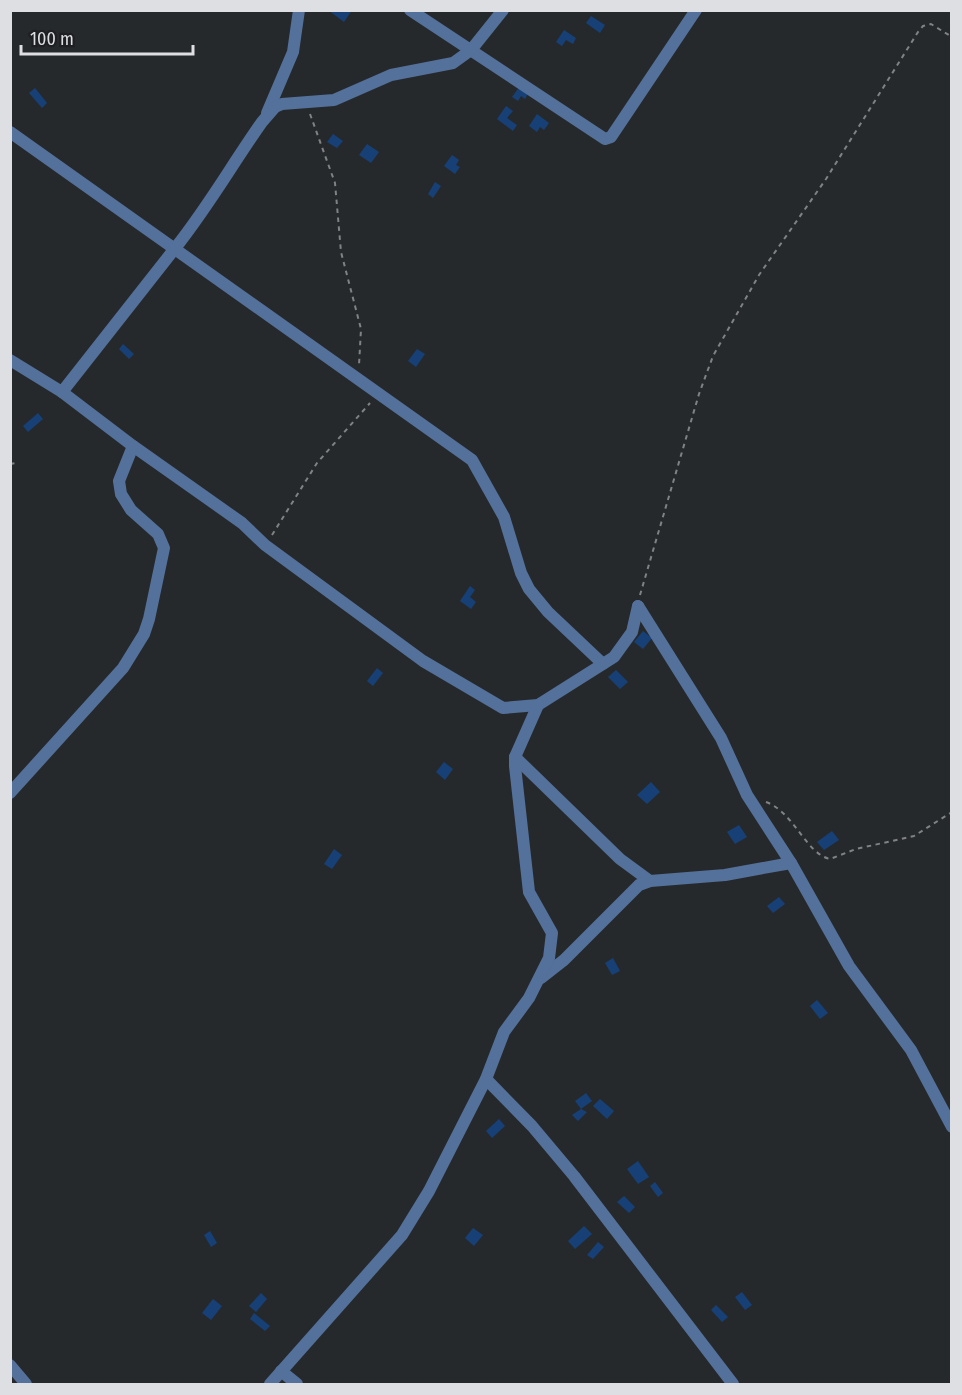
<svg xmlns="http://www.w3.org/2000/svg" width="962" height="1395" font-family="'Fira Sans Condensed',sans-serif">
<style>
.building{fill:#174077}
.lines{fill:none;stroke-linecap:round;stroke-linejoin:round}
.path{stroke:#808285;stroke-width:2;stroke-dasharray:4.5 4.5;stroke-linecap:butt}
.minor{stroke:#54719b;stroke-width:12}
.tertiary{stroke:#54719b;stroke-width:12}
</style>
<rect width="100%" height="100%" fill="#26292c"/>
<g class="building">
<polygon points="328,10 352,10 344,22"/>
<polygon points="591,16 605,25 600,33 586,23"/>
<polygon points="564,30 576,38 573,44 566,40 562,46 556,42"/>
<polygon points="520,86 529,92 525,99 521,96 518,101 512,97"/>
<polygon points="35,88 47,103 42,108 29,93"/>
<polygon points="506,106 513,111 507,118 517,125 513,131 497,119"/>
<polygon points="537,114 549,123 544,130 540,127 537,132 529,126"/>
<polygon points="333,134 343,141 337,148 327,142"/>
<polygon points="367,144 379,152 371,163 359,155"/>
<polygon points="452,155 459,160 456,165 460,167 455,174 444,166"/>
<polygon points="435,182 441,186 433,198 428,194"/>
<polygon points="123,344 134,354 129,359 119,349"/>
<polygon points="417,349 425,354 416,367 408,361"/>
<polygon points="38,413 43,419 28,432 23,426"/>
<polygon points="470,586 475,590 470,597 476,602 471,609 460,601"/>
<polygon points="643,631 652,638 643,649 634,642"/>
<polygon points="377,668 383,673 373,686 367,681"/>
<polygon points="616,670 628,682 620,689 608,677"/>
<polygon points="444,762 453,769 445,780 436,772"/>
<polygon points="651,782 660,792 647,804 637,795"/>
<polygon points="739,825 747,837 735,844 727,832"/>
<polygon points="832,831 839,840 824,850 817,842"/>
<polygon points="334,849 342,855 332,869 324,864"/>
<polygon points="779,897 785,904 773,913 767,906"/>
<polygon points="613,958 620,971 612,975 605,963"/>
<polygon points="817,1000 828,1013 820,1019 810,1006"/>
<polygon points="586,1093 592,1101 581,1109 575,1101"/>
<polygon points="600,1099 614,1111 607,1119 593,1106"/>
<polygon points="581,1109 587,1112 578,1121 572,1115"/>
<polygon points="499,1119 505,1126 492,1138 486,1131"/>
<polygon points="638,1161 649,1177 638,1184 627,1169"/>
<polygon points="655,1182 663,1193 658,1197 650,1186"/>
<polygon points="624,1196 635,1207 629,1213 617,1202"/>
<polygon points="584,1226 592,1234 575,1249 568,1241"/>
<polygon points="473,1228 483,1235 474,1246 465,1238"/>
<polygon points="210,1231 217,1243 211,1247 204,1235"/>
<polygon points="598,1242 604,1247 593,1259 587,1255"/>
<polygon points="742,1292 752,1305 745,1310 735,1297"/>
<polygon points="261,1293 267,1299 256,1312 249,1306"/>
<polygon points="213,1299 222,1306 211,1320 202,1313"/>
<polygon points="716,1305 728,1317 722,1322 711,1310"/>
<polygon points="254,1313 270,1326 265,1331 250,1319"/>
</g>
<g class="lines">
<g class="path">
<polyline points="310,114 335,183 341,252 361,329 359,365"/>
<polyline points="10,464 16,463"/>
<polyline points="272,535 317,463 370,403"/>
<polyline points="640,595 699,394 713,356 759,275 826,179 918,32 923,26 931,24 952,37"/>
<path d="M766 802C794 812 806 854 830 859L856 849 914 836 952 812"/>
</g>
<g class="minor">
<polyline points="410,10 605,139 611,137 696,10"/>
<polyline points="267,113 293,52 299,10"/>
<polyline points="10,132 472,460 504,517 521,573 529,589 548,612 603,664"/>
<polyline points="10,360 62,392 133,446 242,523 265,545 423,661 503,708 538,705 614,657 632,632 638,606"/>
<path d="M62 392C100 344 138 295 176 247 208 207 233 163 262 122L275 107 282 104 334 100 391 75 453 63 471 50 503 10"/>
<polyline points="638,606 721,738 747,795 791,863 849,966 911,1050 952,1127"/>
<polyline points="515,757 620,859 650,881"/>
<polyline points="10,793 123,668 144,634 149,619 164,548 158,534 131,510 121,494 119,481 133,446"/>
<polyline points="541,978 564,960 639,885 650,881 725,875 791,863"/>
<polyline points="486,1079 532,1126 574,1176 733,1384"/>
<polyline points="281,1371 297,1384"/>
<polyline points="270,1384 402,1235 429,1191 486,1079 504,1032 529,998 549,958 552,933 529,892 515,766 515,757 538,705"/>
</g>
<polyline class="tertiary" points="10,1365 26,1384"/>
</g>
<rect width="962" height="1395" fill="none" stroke="#dedfe2" stroke-width="24"/>
<path d="M21 45v9h172v-9" fill="none" stroke="#dedfe2" stroke-width="3"/>
<text x="30" y="45" font-size="18" fill="#dedfe2" stroke="#1d1f23" stroke-width="4.5" paint-order="stroke">100 m</text>
</svg>
